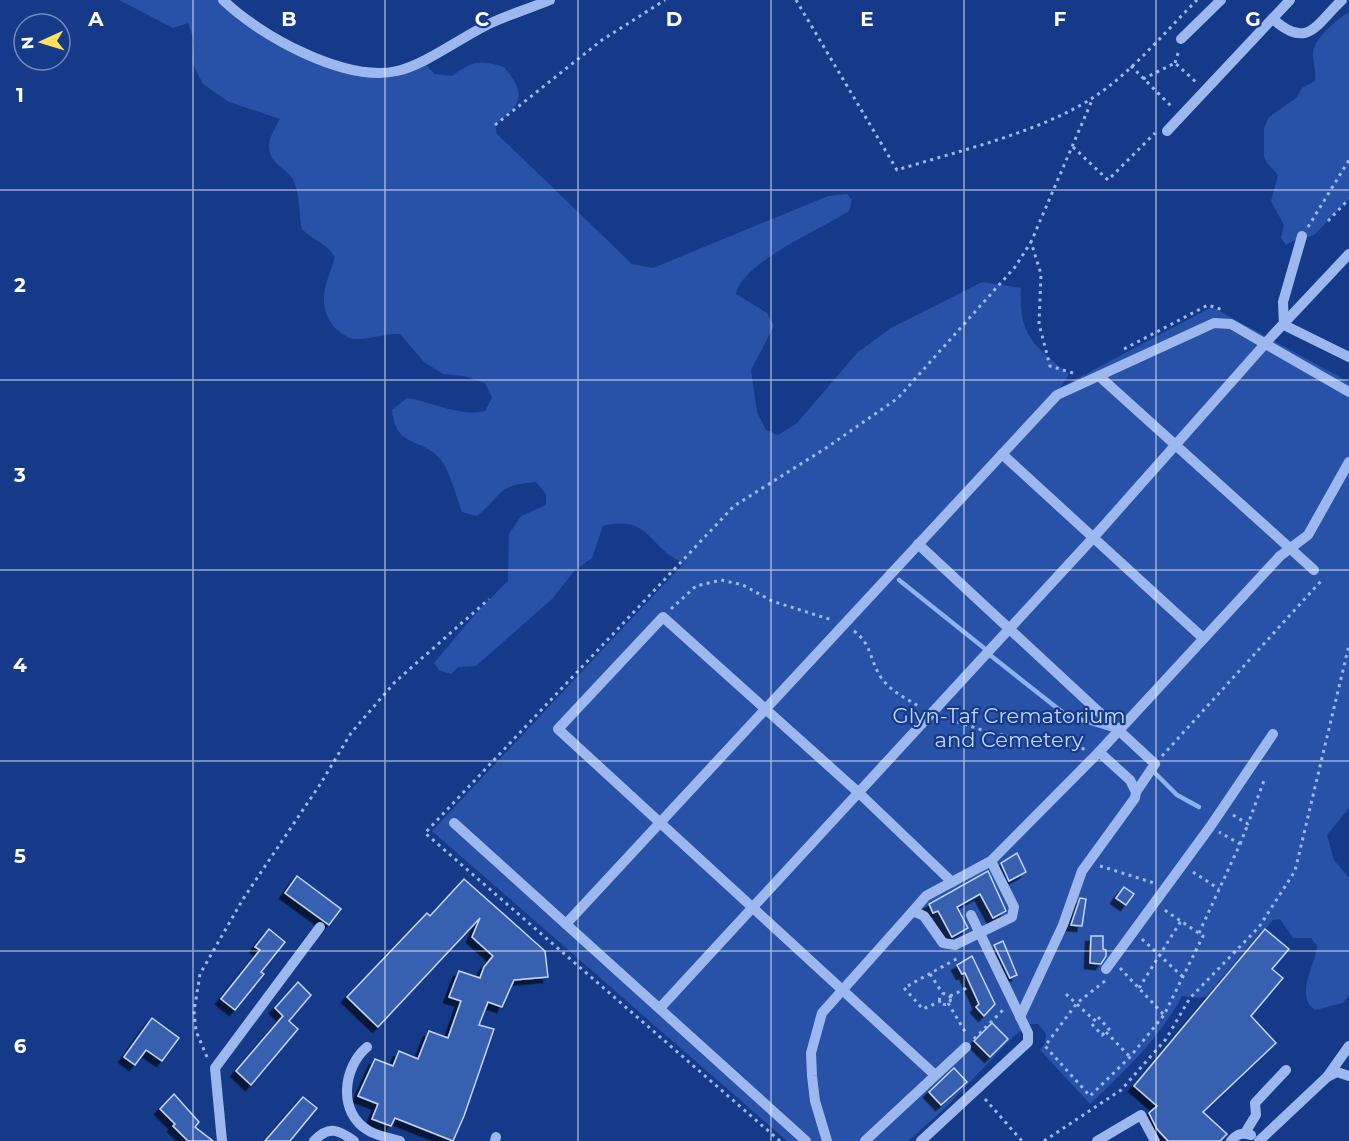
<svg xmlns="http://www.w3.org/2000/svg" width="1349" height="1141" font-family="Montserrat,sans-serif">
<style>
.green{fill:#2752a8}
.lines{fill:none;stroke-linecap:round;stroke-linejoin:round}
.stream{stroke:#8eb1f2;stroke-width:4.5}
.building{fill:#3961b1;stroke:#c2d5fb;stroke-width:1.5;filter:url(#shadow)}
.path{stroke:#9cb8ef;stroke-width:3;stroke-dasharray:3 4.5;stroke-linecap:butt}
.minor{stroke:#9cb8ef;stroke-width:10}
.grid{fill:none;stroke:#fff;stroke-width:1.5;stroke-opacity:0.55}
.labels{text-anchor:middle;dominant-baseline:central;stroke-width:4.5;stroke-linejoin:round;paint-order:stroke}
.park-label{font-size:21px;fill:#c2d5fb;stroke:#153a89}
.grid-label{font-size:20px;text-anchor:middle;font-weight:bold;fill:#fff;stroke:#153a89;stroke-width:4.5;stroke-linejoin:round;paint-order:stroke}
</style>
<defs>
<filter id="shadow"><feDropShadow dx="-5.5" dy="5.5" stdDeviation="0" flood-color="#0009"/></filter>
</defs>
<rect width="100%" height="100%" fill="#153a89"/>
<g class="green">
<path d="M119 0H223L279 41 372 72 421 60 435 74 452 76C472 61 479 59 504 67 529 97 520 104 495 125L497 134 632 264 653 268 828 196 847 194 852 200 849 211C822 229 742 262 736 294L767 313 774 326 751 370 757 412 766 430 778 435 797 423 857 353 891 328 982 282 1021 288C1018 335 1034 346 1069 374L1061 387 1212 307 1349 382V808L1327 835 1334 860 1349 878V995L1343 1003 1315 1010C1294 995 1315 967 1317 946L1311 938H1293L1280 919 1273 920 1209 996 1199 998 1182 996C1159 1039 1125 1071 1090 1104L1040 1050 1045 1043 1046 1034 1038 1024H1031L1014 1036 943 1110 908 1141H787L432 831 684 563C648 549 651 514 603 526L592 558 575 570 552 599 476 666 458 667 451 674 439 670 434 663 477 612 508 581 509 534 521 516 546 505V494L536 482C496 485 504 494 477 516L462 512C456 496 451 474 441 460 422 436 396 450 392 410L407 398C434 402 459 417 485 411L492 398 485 383 464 376 443 374 424 362 400 334C384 333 369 340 354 339 347 338 339 332 334 327 315 303 327 283 335 257 324 241 315 242 302 229 298 213 301 193 292 178 289 173 283 169 278 165 262 149 270 137 280 119L229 102 203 84 192 63 194 40 188 23 173 28Z"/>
<path d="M1349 12V199L1315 234 1310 237 1302 236 1286 245 1281 238 1284 225 1271 201 1278 175 1267 163 1264 157V128L1269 117 1296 98 1302 88 1315 81C1317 70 1312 62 1313 52 1315 37 1338 19 1349 12Z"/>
</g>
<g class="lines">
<g class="stream">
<polyline points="899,580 984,648"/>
<polyline points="990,655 1066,715 1111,729"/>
<polyline points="1154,772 1177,795 1199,807"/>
</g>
</g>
<g class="building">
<polygon points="1017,853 1026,872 1009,881 1001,863"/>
<polygon points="988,871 1006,911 993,918 980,894 957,907 968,928 952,937 938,911 933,913 929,904"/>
<polygon points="297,876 341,909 329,925 285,893"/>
<polygon points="464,879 545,951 548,977 514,980 502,1007 488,1002 479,1025 494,1029 464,1116 453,1141 395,1118 391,1126 372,1119 378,1104 358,1096 375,1059 393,1066 399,1051 418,1059 429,1031 448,1038 461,1001 449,997 459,971 480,978 484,967 493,956 472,937 480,918 378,1027 347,997 427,913 430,916"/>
<polygon points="1124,887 1134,894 1126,905 1116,898"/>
<polygon points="1080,898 1086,899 1082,926 1071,925"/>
<polygon points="269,929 285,942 261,972 264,974 235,1010 221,999 260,950 255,947"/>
<polygon points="1265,929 1289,949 1272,969 1283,978 1251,1016 1276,1043 1203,1112 1227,1134 1220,1141 1168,1141 1157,1129 1149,1113 1157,1106 1134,1086"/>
<polygon points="1091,936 1103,936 1103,949 1106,950 1106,956 1101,964 1090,963"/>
<polygon points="1003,941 1017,975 1010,978 994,945"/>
<polygon points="972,956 995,1004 984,1016 976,1007 979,1004 965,973 962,974 957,965"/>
<polygon points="298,982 311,995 289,1021 298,1029 251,1085 236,1071 283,1016 275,1008"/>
<polygon points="152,1018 179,1038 162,1061 146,1050 135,1065 124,1057"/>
<polygon points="992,1023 1008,1039 990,1057 974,1041"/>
<polygon points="954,1068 967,1082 941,1105 929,1092"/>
<polygon points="174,1094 199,1122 195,1127 213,1141 188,1141 173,1126 175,1124 160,1109"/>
<polygon points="303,1097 317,1108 290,1141 265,1141"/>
</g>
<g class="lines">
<g class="path">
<path d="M796 0 897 170C958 151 1041 132 1094 97 1132 72 1164 33 1197 0"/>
<polyline points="1175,63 1179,50"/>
<polyline points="1131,66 1172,107"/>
<polyline points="1143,79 1175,63 1196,82"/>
<polyline points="495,125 602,40 665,0"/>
<polyline points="1073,147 1108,180 1155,133"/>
<polyline points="1328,221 1349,199"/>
<polyline points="1308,227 1349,160"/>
<polyline points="1124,349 1208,305 1223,310"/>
<polyline points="1073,373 1050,366 1039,324 1041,274 1031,242 1093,98"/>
<polyline points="671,609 696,586 721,580 743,585 772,601 832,620"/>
<path d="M854 631C872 644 870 662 882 679 892 692 907 699 920 707"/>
<polyline points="943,717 991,733 1085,749"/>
<polyline points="1162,756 1321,581"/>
<polyline points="1233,815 1248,824 1265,778"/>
<polyline points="1240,844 1248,824"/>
<polyline points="1100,866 1154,883"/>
<polyline points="1193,872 1219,889"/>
<polyline points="1199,933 1240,844 1219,832"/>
<polyline points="1142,939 1183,977"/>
<polyline points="1120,968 1164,1015"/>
<polyline points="930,974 943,994"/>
<polyline points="1105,981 1077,1003 1045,1046 1090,1096 1130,1057 1164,1015 1203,936 1163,909"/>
<polyline points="1139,988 1181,921"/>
<circle cx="945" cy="999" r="5.5"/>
<polyline points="1066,994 1094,1020"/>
<polyline points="950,996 971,986"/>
<polyline points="941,1001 923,1009 904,988 958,958"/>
<polyline points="948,1003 967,1035"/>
<polygon points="1098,1017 1109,1029 1102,1035 1091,1023"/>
<polyline points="1106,1032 1130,1057"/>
<polyline points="974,1039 1003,1010"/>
<polyline points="207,1057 196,1031 194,1011 200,974 243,899 321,783 351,733 395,682 489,599"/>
<polyline points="985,1099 1022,1141"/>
<polyline points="780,1141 425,833 734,506 826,448 898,398 1015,267 1031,242"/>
<polyline points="1044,1141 1121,1090 1166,1039 1190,998 1259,927 1295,871 1349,645"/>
</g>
<g class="minor">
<path d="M223 0C259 35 345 83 397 71 425 65 463 36 491 23 510 14 531 8 550 0"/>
<path d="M1273 19C1308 51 1317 23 1342 0"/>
<polyline points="1181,39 1221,0"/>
<polyline points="1167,131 1290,0"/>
<polyline points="1284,325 1283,302 1302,236"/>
<polyline points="1284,325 1349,357"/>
<polyline points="1099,376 1314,570"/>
<polyline points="1002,454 1203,638"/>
<polyline points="918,544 1155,764 1136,792"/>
<polyline points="1099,752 1280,556 1308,535 1349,462"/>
<polyline points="454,823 806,1141"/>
<polyline points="913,911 926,896 991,861 1099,752 1130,780 1136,792 1135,798 1082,871 1063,925 1020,1017"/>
<polyline points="566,924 1057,395 1214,323 1231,324 1349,392"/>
<polyline points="1106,969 1210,827 1273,734"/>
<polyline points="660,1008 1093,538 1272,336 1349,254"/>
<path d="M367 1047C343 1067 337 1113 369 1131 378 1136 390 1138 400 1141"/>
<polyline points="935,1075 558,729 663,617 859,793 952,882"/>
<polyline points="1327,1077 1337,1072 1349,1076"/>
<polyline points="1245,1133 1256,1115 1255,1103 1286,1070"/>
<polyline points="222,1141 215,1068 320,927"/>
<path d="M314 1141C329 1125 339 1130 354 1141"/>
<polyline points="495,1141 496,1137"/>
<polyline points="827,1141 815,1101 812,1076 811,1053 822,1013 913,911 924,916 943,943 955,945 1012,917 1014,907 991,861"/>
<polyline points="865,1141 966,1047"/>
<polyline points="921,1141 1028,1042 1028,1033 971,915"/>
<polyline points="1097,1141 1141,1115 1155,1141"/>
<path d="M1231 1141C1237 1134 1242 1132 1251 1135"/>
<polyline points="1259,1141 1327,1077 1349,1046"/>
</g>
</g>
<path class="grid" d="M193 0V1141M385 0V1141M578 0V1141M771 0V1141M964 0V1141M1156 0V1141M0 190H1349M0 380H1349M0 570H1349M0 761H1349M0 951H1349"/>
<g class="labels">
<g class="park-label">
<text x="1009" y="715">Glyn-Taf Crematorium<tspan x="1009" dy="24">and Cemetery</tspan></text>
</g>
</g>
<g class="grid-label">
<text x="96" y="26">A</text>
<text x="289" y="26">B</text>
<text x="482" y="26">C</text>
<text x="674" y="26">D</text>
<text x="867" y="26">E</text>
<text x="1060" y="26">F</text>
<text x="1253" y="26">G</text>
<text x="20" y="102">1</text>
<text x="20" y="292">2</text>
<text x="20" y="482">3</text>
<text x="20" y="672">4</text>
<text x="20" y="863">5</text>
<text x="20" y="1053">6</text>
</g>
<g transform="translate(42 42) rotate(266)"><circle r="28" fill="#153a89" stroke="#7389b8" stroke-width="1.5"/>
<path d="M0-4.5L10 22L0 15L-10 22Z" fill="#ffe25a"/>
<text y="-9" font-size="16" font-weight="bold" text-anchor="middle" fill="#ffffff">N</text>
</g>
</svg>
